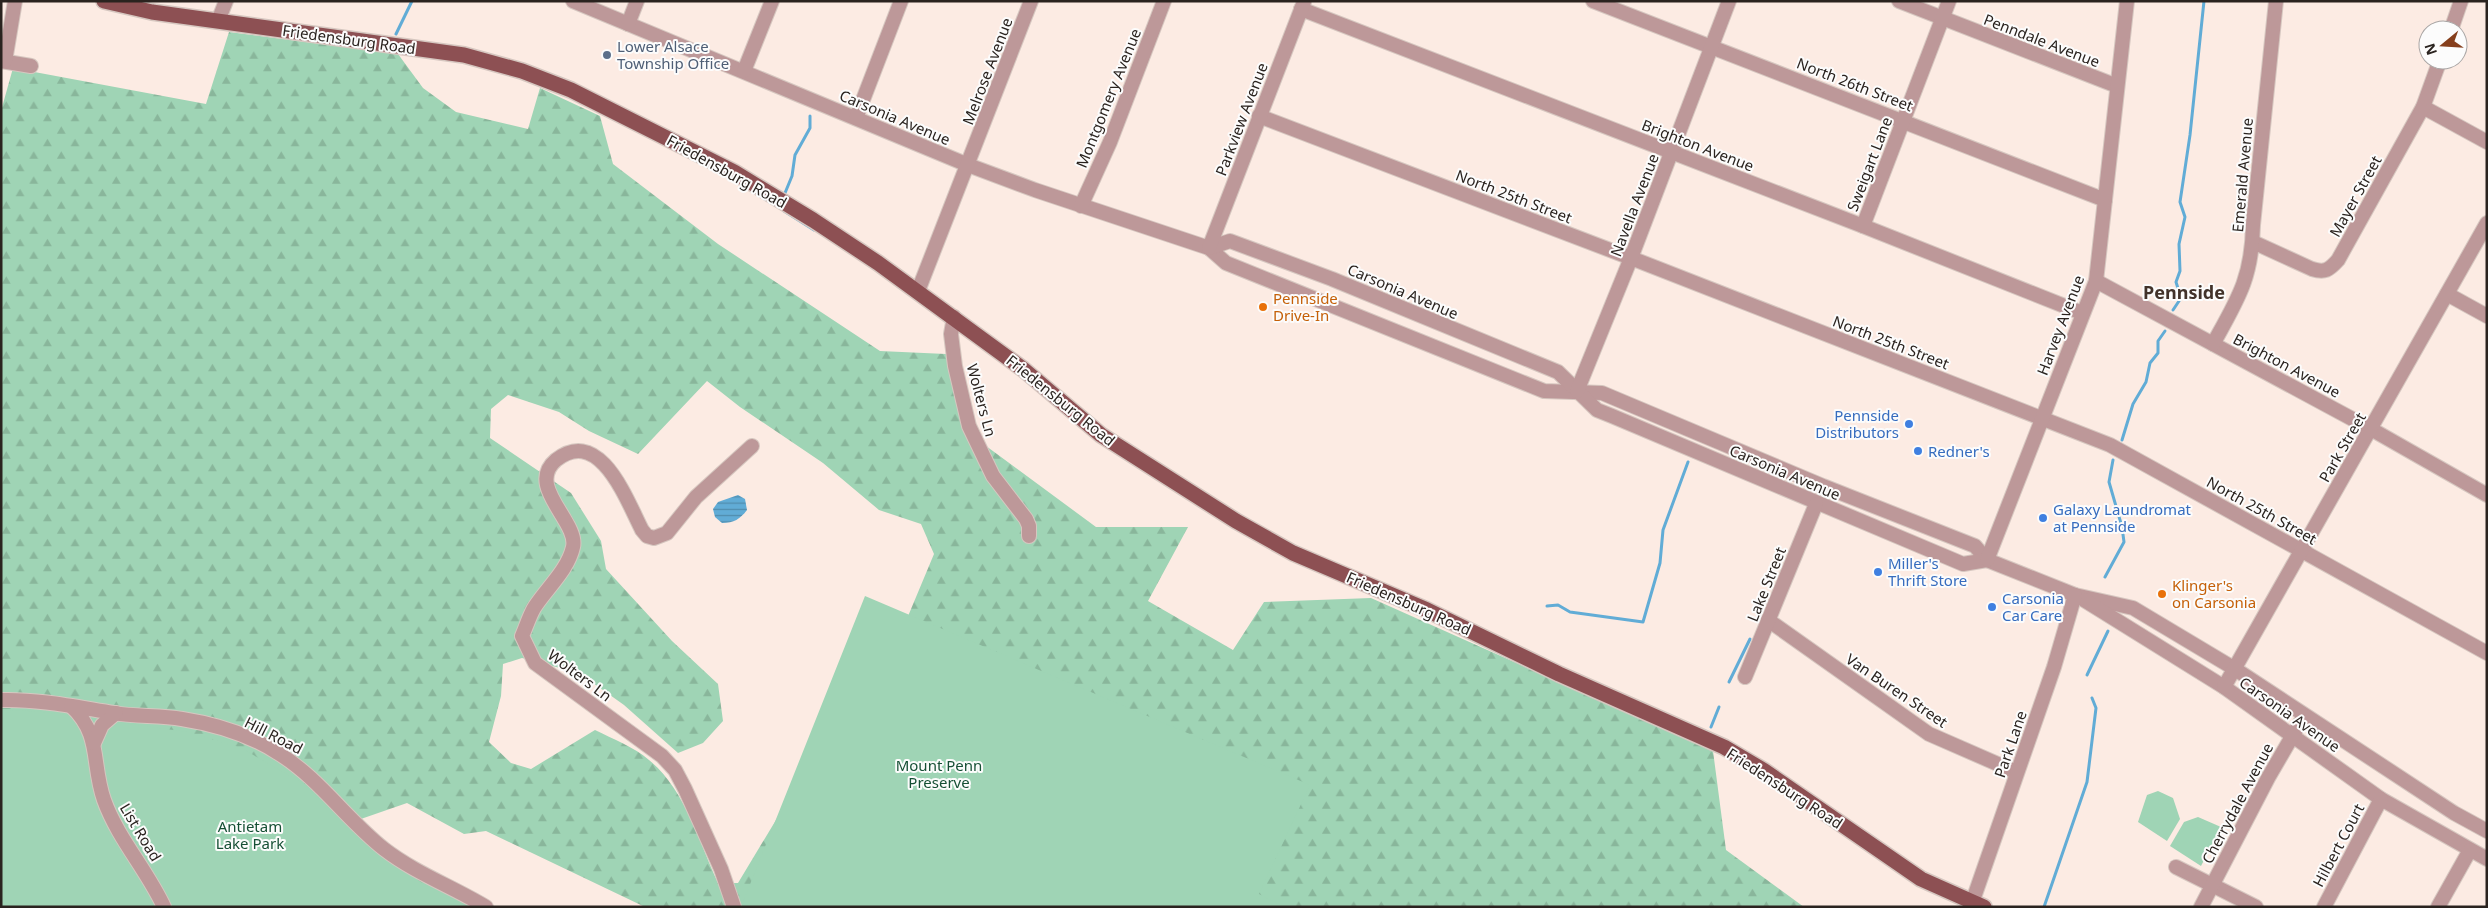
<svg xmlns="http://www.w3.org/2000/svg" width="2488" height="908" font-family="'Noto Sans',sans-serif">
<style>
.forest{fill:url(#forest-firs);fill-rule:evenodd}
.green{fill:#9fd4b5}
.water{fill:url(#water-rules)}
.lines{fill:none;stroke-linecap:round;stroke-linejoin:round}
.stream{stroke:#61acd6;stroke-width:3}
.minor-casing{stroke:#d6c7c0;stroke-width:16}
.major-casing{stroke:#d6c7c0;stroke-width:18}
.minor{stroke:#bd9899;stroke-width:14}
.major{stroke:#8d5053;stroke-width:15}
.service-dot{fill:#5c6f8a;stroke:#fcfcfc;stroke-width:2}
.food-dot{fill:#e8710a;stroke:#fcfcfc;stroke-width:2}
.shop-dot{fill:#3f7fe0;stroke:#fcfcfc;stroke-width:2}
.labels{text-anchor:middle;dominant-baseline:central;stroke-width:4;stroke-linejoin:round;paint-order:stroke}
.street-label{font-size:15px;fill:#2a231f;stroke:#fcfcfc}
.service-label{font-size:15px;fill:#4e5e75;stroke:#fcfcfc;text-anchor:start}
.food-label{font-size:15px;fill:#c56008;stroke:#fcfcfc;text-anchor:start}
.shop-label{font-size:15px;fill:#366cbe;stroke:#fcfcfc;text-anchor:start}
.park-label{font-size:15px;fill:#154f34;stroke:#fcfcfc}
.quarter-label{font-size:18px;font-weight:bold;fill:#42322a;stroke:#fcfcfc}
</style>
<defs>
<pattern id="forest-firs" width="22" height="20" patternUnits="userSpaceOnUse" patternTransform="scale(1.25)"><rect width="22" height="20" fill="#9fd4b5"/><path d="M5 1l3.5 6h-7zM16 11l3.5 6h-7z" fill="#89b69b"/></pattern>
<pattern id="water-rules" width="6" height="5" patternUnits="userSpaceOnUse" patternTransform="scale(1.25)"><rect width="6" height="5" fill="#61acd6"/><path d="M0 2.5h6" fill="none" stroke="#508cad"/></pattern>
</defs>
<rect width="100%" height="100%" fill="#fcebe3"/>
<path class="forest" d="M229 32 398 54 423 88 456 112 528 129 540 88 600 116 613 164 718 244 880 351 946 354 982 443 1096 527H1188L1148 601 1233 650 1264 602 1371 598 1713 751 1726 850 1804 907H645L486 831 464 834 407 803 358 820 388 847 495 907H1V111L13 68 206 104ZM707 381 740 407 823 463 879 510 921 524 934 554 906 621 782 810 738 883H718C699 842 685 789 649 760 634 747 613 739 595 730L531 769 511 763 489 742 501 696 503 664 522 658 579 673 624 705 678 753 703 743 723 721 718 684 672 641 606 569 601 541 571 493 490 438 491 409 508 395 559 412 589 431 638 454Z"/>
<g class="green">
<polygon points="865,596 1310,785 1259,894 1284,907 741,907"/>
<polygon points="14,710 43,712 188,732 241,748 304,784 388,860 421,882 469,907 1,907 1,711"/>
<polygon points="2158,791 2173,798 2180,819 2167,841 2138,822 2147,795"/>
<polygon points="2198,817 2221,827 2201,866 2170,846 2184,822"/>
</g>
<path class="water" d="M738 495 745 499 747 510C740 519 734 523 722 523L715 517 713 509 718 502Z"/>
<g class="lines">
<g class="stream">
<polyline points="396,34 412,1"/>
<polyline points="785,193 792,176 795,155 810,128 810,116"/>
<polyline points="784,211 814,230"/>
<polyline points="2173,310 2181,298 2176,282 2180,271 2179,244 2185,217 2180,202 2190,135 2204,1"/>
<polyline points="2122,440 2133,404 2146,382 2150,363 2158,353 2158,341 2165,331"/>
<polyline points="2105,577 2124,542 2122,527 2109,482 2113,460"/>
<polyline points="1547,606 1558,605 1570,612 1643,622 1660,563 1663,530 1688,462"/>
<polyline points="2087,675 2108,631"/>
<polyline points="1729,682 1750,639"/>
<polyline points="1711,727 1719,707"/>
<polyline points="2044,907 2087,782 2096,708 2092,698"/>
</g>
<defs>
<g id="minor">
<polyline points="573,1 968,165 1035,190 1209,248 1226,263 1544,391 1602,393 1823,486 1975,546 1987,560 2075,595 2133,608 2235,669 2454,813 2487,831"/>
<polyline points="1593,1 2105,200"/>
<polyline points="1899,1 2117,86"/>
<polyline points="1301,9 1863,226 2082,313"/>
<polyline points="218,21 226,1"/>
<polyline points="628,24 637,1"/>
<polyline points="2451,30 2461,1"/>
<polyline points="1,61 31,66"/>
<polyline points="5,61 15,1"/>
<polyline points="744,71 772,1"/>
<polyline points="2423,107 2487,142"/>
<polyline points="1259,116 1631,258 2110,445 2487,653"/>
<polyline points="856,118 901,1"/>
<polyline points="1081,206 1110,142 1164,1"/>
<polyline points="1863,226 1949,1"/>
<path d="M2253 242 2312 269C2325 273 2329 270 2338 260L2423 107 2440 60"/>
<polyline points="1209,248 1230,241 1332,279 1558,372 1597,410 1612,416 1963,564 1987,560"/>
<polyline points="1209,248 1304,2"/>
<polyline points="2096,281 2371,429 2487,495"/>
<polyline points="918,291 1031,1"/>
<polyline points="2447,294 2487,316"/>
<polyline points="954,317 951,334 955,366 969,426 993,476 1026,519 1029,526 1029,536"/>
<path d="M2213 344C2238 299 2252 278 2253 225L2276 1"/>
<polyline points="1577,391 1631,258 1729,1"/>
<polyline points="1987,560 2096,281 2127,1"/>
<polyline points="2084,600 2224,687 2381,799 2487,859"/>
<polyline points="1768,620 1929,734 2016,772"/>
<polyline points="1745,677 1816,504"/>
<polyline points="2224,687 2487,223"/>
<path d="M1 700C39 699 76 707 114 713 136 717 159 715 182 719 214 724 250 735 278 753 319 778 346 819 384 849 415 873 453 887 486 907"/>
<path d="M71 706C102 735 91 763 104 800 118 839 147 870 164 907"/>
<polyline points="94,743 102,725 116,713"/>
<polyline points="2176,867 2256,907"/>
<polyline points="1972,903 2054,667 2075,595"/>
<path d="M734 907 721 869 685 789 675 770 662 756 535 663 522 636C526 627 529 617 534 608 546 589 568 570 573 547 579 522 525 486 556 460 600 425 627 501 642 530L647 536 654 538 667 533 696 497 752 446"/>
<polyline points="2201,907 2268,778 2304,716"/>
<polyline points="2324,907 2381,799"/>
<polyline points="2438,907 2470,850"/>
</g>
<polyline id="major" points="104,1 152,12 464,55 522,71 571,90 734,172 813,220 878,263 1023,369 1101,435 1236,521 1293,553 1427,610 1559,674 1724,747 1763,770 1921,879 1984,907"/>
</defs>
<use href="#minor" class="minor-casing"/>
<use href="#major" class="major-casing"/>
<use href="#minor" class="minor"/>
<use href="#major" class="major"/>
</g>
<circle class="service-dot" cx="607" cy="55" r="5"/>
<g class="food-dot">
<circle cx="1263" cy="307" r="5"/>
<circle cx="2162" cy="594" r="5"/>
</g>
<g class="shop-dot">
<circle cx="1909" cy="424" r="5"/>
<circle cx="1918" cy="451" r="5"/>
<circle cx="2043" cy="518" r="5"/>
<circle cx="1878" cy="572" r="5"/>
<circle cx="1992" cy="607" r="5"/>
</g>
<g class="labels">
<g class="street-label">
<text transform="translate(349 39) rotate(8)">Friedensburg Road</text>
<text transform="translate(2042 40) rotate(21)">Penndale Avenue</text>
<text transform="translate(987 71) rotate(-69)">Melrose Avenue</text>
<text transform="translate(1855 84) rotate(21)">North 26th Street</text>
<text transform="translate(1108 98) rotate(-68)">Montgomery Avenue</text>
<text transform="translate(895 117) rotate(23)">Carsonia Avenue</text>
<text transform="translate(1241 119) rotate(-69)">Parkview Avenue</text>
<text transform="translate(1698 145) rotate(21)">Brighton Avenue</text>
<text transform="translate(1869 164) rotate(-69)">Sweigart Lane</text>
<text transform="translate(727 171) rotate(29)">Friedensburg Road</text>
<text transform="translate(2242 175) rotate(-85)">Emerald Avenue</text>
<text transform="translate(1514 196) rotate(21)">North 25th Street</text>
<text transform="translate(2355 196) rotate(-61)">Mayer Street</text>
<text transform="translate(1634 205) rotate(-69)">Navella Avenue</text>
<text transform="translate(1403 291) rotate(23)">Carsonia Avenue</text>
<text transform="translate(2060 325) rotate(-69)">Harvey Avenue</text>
<text transform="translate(1891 342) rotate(21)">North 25th Street</text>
<text transform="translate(2287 365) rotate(28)">Brighton Avenue</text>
<text transform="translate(982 400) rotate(75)">Wolters Ln</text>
<text transform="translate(1061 400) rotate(39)">Friedensburg Road</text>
<text transform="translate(2342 447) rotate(-60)">Park Street</text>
<text transform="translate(1785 472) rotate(23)">Carsonia Avenue</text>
<text transform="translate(2262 510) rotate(29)">North 25th Street</text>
<text transform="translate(1766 584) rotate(-68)">Lake Street</text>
<text transform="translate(1409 603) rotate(24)">Friedensburg Road</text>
<text transform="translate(580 675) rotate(37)">Wolters Ln</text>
<text transform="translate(1897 690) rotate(34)">Van Buren Street</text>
<text transform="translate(2290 714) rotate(35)">Carsonia Avenue</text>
<text transform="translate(274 735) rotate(27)">Hill Road</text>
<text transform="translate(2010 744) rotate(-71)">Park Lane</text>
<text transform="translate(1785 788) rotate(33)">Friedensburg Road</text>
<text transform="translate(2237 803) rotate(-62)">Cherrydale Avenue</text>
<text transform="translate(141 832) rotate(59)">List Road</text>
<text transform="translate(2338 845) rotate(-62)">Hilbert Court</text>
</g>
<g class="service-label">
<text x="617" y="46">Lower Alsace<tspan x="617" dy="17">Township Office</tspan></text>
</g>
<g class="food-label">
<text x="1273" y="298">Pennside<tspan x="1273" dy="17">Drive-In</tspan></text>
<text x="2172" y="585">Klinger's<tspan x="2172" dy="17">on Carsonia</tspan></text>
</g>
<g class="shop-label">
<text x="1899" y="415" text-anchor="end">Pennside<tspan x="1899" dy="17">Distributors</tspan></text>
<text x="1928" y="451">Redner's</text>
<text x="2053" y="509">Galaxy Laundromat<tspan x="2053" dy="17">at Pennside</tspan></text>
<text x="1888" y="563">Miller's<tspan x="1888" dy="17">Thrift Store</tspan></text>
<text x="2002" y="598">Carsonia<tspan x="2002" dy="17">Car Care</tspan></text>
</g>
<g class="park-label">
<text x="939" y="765">Mount Penn<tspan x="939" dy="17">Preserve</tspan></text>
<text x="250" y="826">Antietam<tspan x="250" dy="17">Lake Park</tspan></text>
</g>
<g class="quarter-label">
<text x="2184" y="292">Pennside</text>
</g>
</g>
<rect width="2488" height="908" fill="none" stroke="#2a231f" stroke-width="5"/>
<g transform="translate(2443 45) rotate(252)"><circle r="24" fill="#fcfcfc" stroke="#a8a5a4"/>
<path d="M0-4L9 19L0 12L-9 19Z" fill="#863f1c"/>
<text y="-8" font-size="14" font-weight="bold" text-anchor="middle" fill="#2a231f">N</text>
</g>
</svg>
